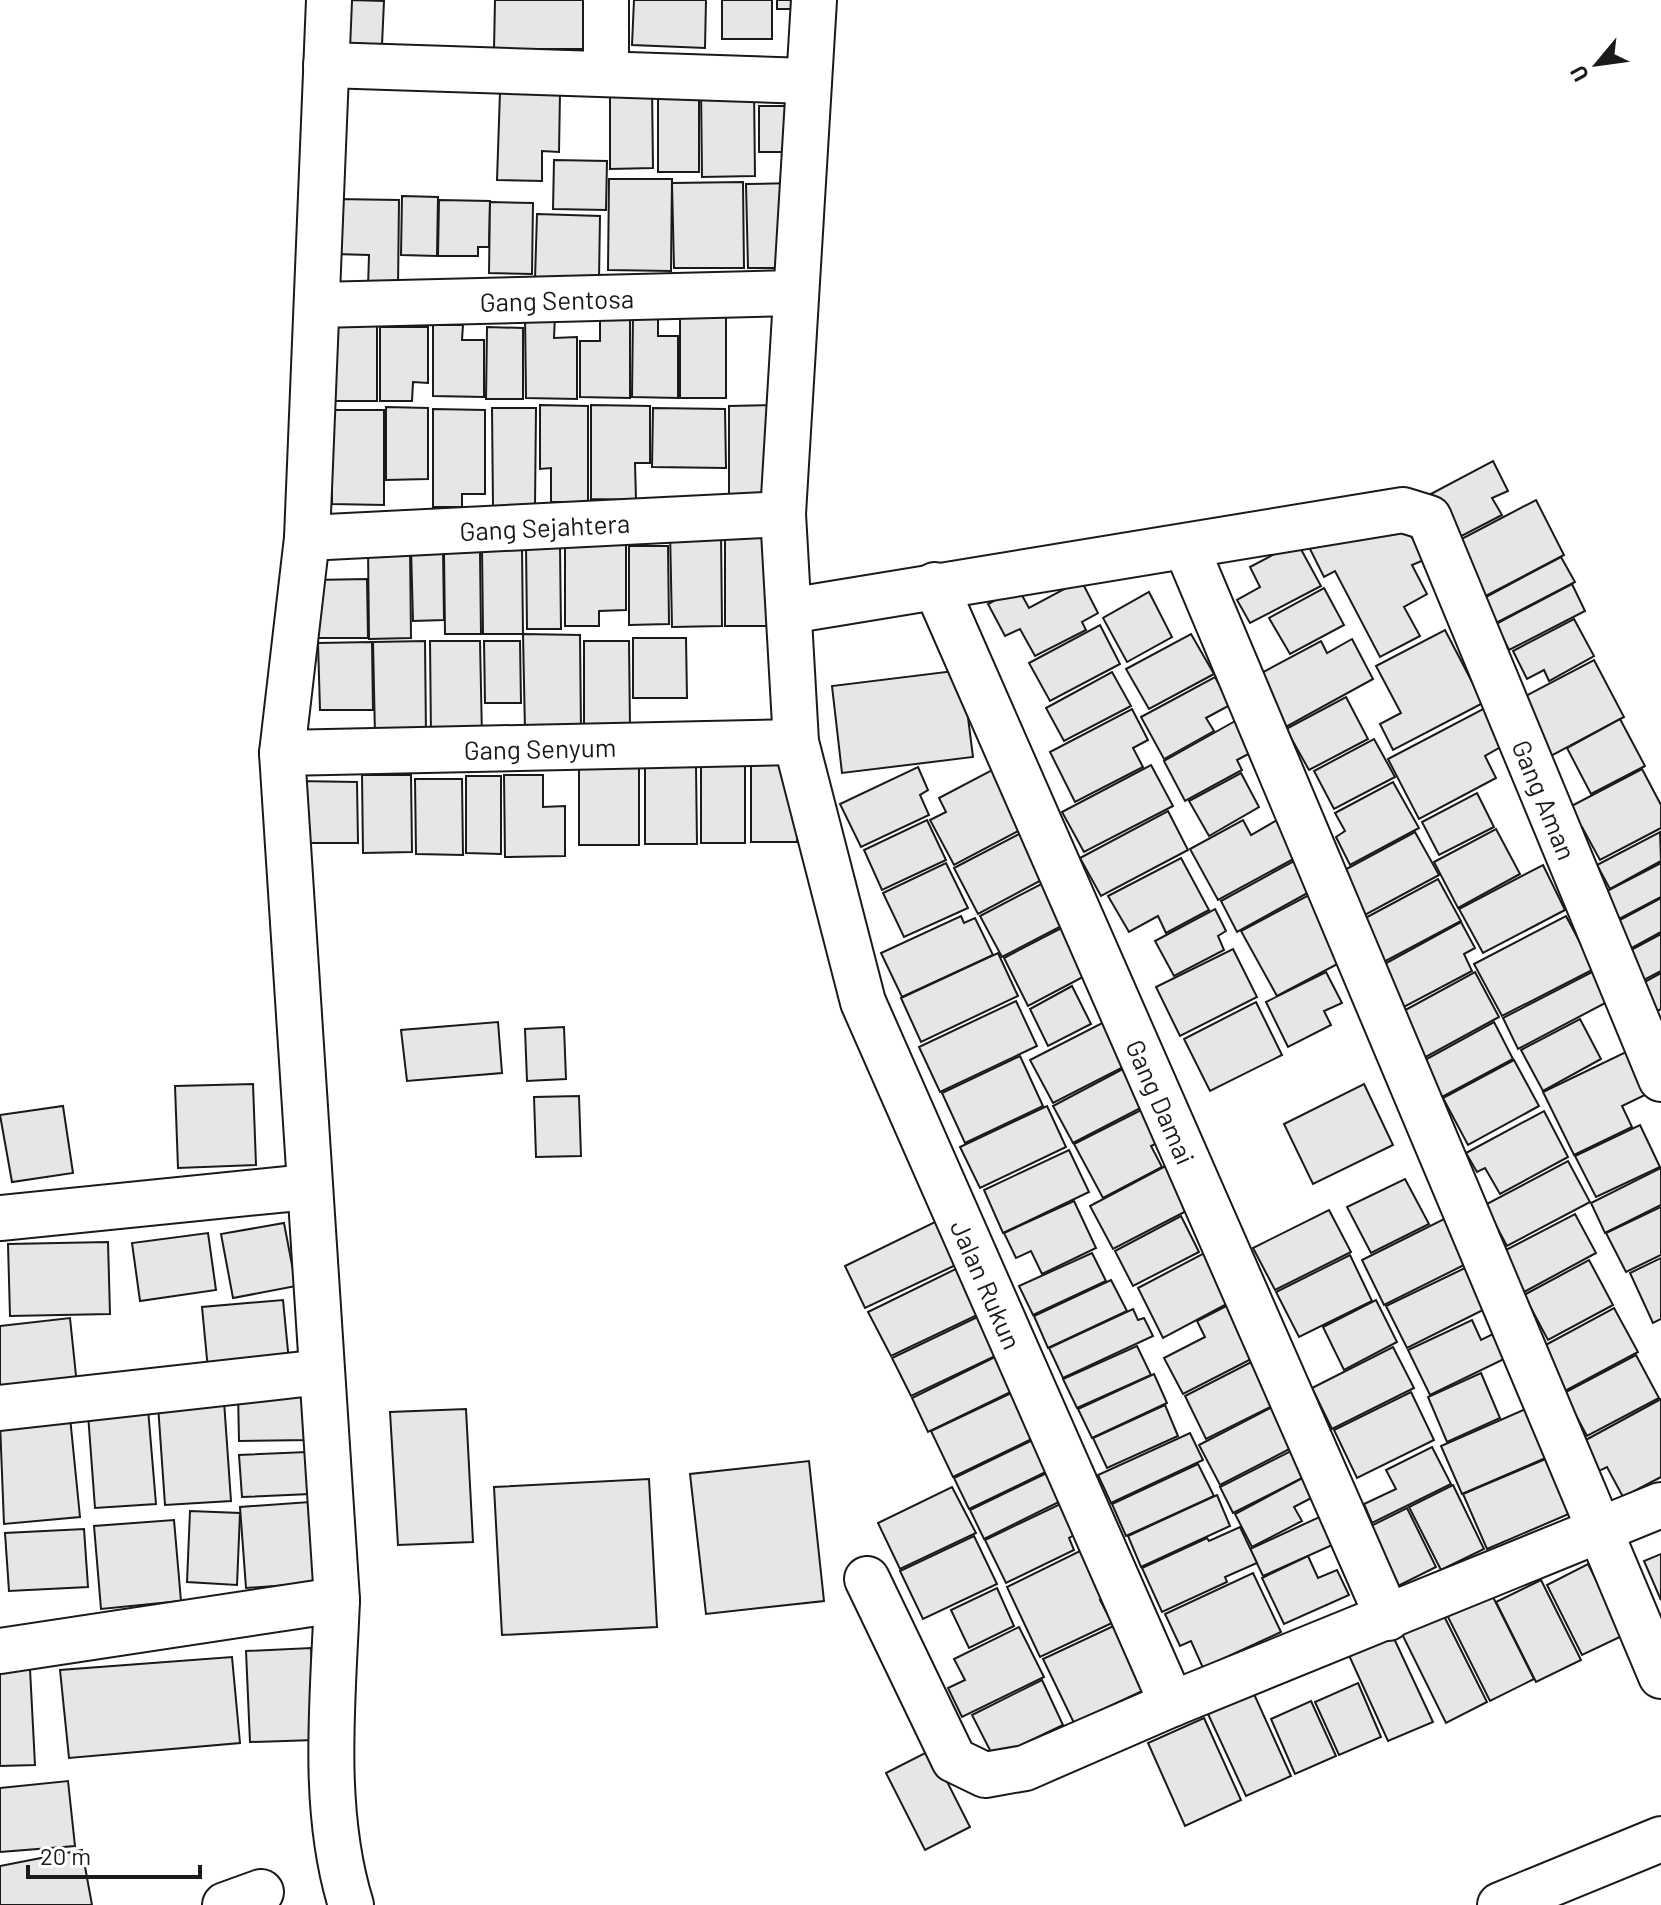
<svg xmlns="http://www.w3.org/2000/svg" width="1661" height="1905" font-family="Barlow,sans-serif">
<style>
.building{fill:#e6e6e6;stroke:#1a1a1a;stroke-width:2}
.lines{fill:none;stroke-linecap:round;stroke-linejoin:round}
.street-casing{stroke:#1a1a1a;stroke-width:48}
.street{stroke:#fff;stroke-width:44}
.labels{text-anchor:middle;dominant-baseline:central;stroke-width:6;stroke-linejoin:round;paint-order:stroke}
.street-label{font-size:26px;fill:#1a1a1a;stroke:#fff}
</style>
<rect width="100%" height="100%" fill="#fff"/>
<g class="building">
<polygon points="351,0 384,1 382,45 349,43"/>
<polygon points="495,0 584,0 584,49 494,49"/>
<polygon points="634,0 706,0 705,48 632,45"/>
<rect x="722" y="0" width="50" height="39"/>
<polygon points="777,0 811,0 810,9 777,9"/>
<polygon points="652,87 653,168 610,169 610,88"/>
<rect x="658" y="88" width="41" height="84"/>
<polygon points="701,88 754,88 755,176 702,177"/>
<polygon points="500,92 560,93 559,152 542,151 542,181 497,180"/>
<polygon points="759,106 803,106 804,152 759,152"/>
<polygon points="554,160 607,161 606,210 553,209"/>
<polygon points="609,179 672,179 671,271 608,270"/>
<polygon points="743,182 744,268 674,268 672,183"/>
<polygon points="795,183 795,268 748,268 746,184"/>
<polygon points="402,196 438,197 437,256 401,255"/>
<polygon points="336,199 399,200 398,288 368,288 369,255 335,254"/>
<polygon points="439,200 490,201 489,247 478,247 478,256 438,256"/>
<polygon points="490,202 533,203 532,274 489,273"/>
<polygon points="537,214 600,216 599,280 535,279"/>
<polygon points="600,310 630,310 630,398 580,397 580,341 600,341"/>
<polygon points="658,313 658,336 678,336 678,398 632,397 633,314"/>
<polygon points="525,315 555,315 554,338 577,337 577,399 526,398"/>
<rect x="680" y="317" width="46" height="81"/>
<rect x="331" y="321" width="46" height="80"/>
<polygon points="433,325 463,325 462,340 484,340 484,397 433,396"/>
<polygon points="380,327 428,327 428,383 413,382 412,401 380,401"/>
<polygon points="487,327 523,328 523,399 486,399"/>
<polygon points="540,405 588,406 588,502 551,502 551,468 540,469"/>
<polygon points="591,405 650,406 650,463 635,463 636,500 591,499"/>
<polygon points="781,405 781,498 729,498 729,406"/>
<polygon points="386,407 428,408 428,479 386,480"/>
<polygon points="492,408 536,408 535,507 493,507"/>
<polygon points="653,408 725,409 726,468 652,467"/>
<polygon points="433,409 485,410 485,494 462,494 462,507 433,507"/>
<polygon points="332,410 384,410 384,505 332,504"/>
<polygon points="1493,461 1508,491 1492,498 1502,515 1450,542 1427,496"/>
<polygon points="1536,500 1564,555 1478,600 1450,545"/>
<polygon points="1399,513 1424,560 1412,565 1427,594 1404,607 1420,636 1380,657 1335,571 1324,577 1309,547"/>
<polygon points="670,531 721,532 722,626 672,627"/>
<polygon points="725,536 777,536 779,626 725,626"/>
<polygon points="565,541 626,541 626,610 599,611 599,626 565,626"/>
<polygon points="1297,542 1321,586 1250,623 1237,600 1260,587 1250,567"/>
<polygon points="526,545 560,545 561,629 527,629"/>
<polygon points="522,546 523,634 483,634 482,547"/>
<polygon points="629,546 668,546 669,624 629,625"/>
<polygon points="368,548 410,548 411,638 369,639"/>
<polygon points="411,548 443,548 444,620 413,621"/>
<polygon points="444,552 480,552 481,634 445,634"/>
<polygon points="1561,557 1575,582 1496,623 1482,599"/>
<polygon points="367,579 368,638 313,638 313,580"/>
<polygon points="1081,580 1098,613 1082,622 1086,630 1035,656 1020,629 1005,636 988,604 1018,588 1029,608"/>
<polygon points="1572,584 1585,611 1509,650 1496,624"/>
<polygon points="1324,588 1344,625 1290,654 1269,618"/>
<polygon points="1149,592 1172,637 1127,662 1103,618"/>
<polygon points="1574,619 1594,656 1549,681 1544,670 1527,679 1513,651"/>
<polygon points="1100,625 1120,664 1050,701 1029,663"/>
<polygon points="1445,630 1483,703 1393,750 1380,724 1401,713 1376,666"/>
<polygon points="523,634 580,635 581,730 525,731"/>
<polygon points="1191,634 1214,674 1149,709 1126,669"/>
<polygon points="633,638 686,638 687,698 633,698"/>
<polygon points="1352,639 1373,679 1284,728 1256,676 1321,641 1327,653"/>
<polygon points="425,641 426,736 375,735 373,642"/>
<polygon points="430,641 480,641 482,736 431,737"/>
<polygon points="484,641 520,641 521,703 485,703"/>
<polygon points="584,641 629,641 630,728 584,729"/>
<polygon points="372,642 373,710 320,710 318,643"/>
<polygon points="1594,660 1624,717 1549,757 1518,700"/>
<polygon points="962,670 973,757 842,773 832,686"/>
<polygon points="1112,672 1131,706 1064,741 1046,708"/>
<polygon points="1215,677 1230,705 1206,718 1214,731 1164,759 1141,717"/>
<polygon points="1346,697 1368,739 1309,770 1286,729"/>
<polygon points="1485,708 1504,745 1485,756 1496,778 1419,819 1388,759"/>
<polygon points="1132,709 1148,740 1133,748 1143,767 1075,802 1050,752"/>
<polygon points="1620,719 1645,766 1591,794 1567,748"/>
<polygon points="1237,720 1254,751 1237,760 1242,770 1185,801 1164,761"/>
<polygon points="1374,739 1395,777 1334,809 1314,771"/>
<polygon points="701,760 745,761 745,843 701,843"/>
<rect x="579" y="764" width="60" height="81"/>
<polygon points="751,764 797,765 797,842 751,842"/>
<polygon points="645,765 696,766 697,844 645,844"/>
<polygon points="1151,765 1173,806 1084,852 1062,812"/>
<polygon points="918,767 928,790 920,795 929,815 861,847 840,804"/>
<polygon points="994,769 1024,828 954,865 930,820 946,812 939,798"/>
<polygon points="1642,769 1661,805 1661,828 1600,860 1582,827 1573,831 1562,811"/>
<polygon points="1241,773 1259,807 1209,836 1189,801"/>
<polygon points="362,775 411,775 412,852 363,853"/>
<polygon points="504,775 543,775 543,807 565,806 565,856 505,857"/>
<polygon points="466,776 501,776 501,854 466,853"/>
<polygon points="415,779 462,779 463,855 416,854"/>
<polygon points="297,781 357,782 358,843 298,843"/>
<polygon points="1393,782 1419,828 1350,865 1336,837 1345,831 1335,813"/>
<polygon points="1477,793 1494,827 1439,855 1422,822"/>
<polygon points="1168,811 1188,850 1101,896 1080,858"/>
<polygon points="1279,819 1299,856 1218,900 1190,849 1243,820 1251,835"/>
<polygon points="927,820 946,860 882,890 864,850"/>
<polygon points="1496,829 1520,874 1458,908 1434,862"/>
<polygon points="1025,831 1049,876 978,914 954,868"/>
<polygon points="1415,832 1439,875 1363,916 1339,873"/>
<polygon points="1660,832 1661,861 1610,889 1597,865"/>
<polygon points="1181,858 1209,910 1166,933 1158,916 1129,932 1108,896"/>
<polygon points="1296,860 1313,890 1237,932 1221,901"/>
<polygon points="946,863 968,908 904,937 883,893"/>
<polygon points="1661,863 1661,897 1619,919 1605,892"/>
<polygon points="1543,865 1565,910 1483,953 1459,909"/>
<polygon points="1051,879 1073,920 1002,957 980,916"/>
<polygon points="1438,879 1461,921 1378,965 1356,923"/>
<polygon points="1309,895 1345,960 1277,996 1241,931"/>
<polygon points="1661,898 1661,932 1630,949 1616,922"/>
<polygon points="1215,909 1226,931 1218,936 1224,950 1174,976 1155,941"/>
<polygon points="961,916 964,923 975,918 993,955 902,997 881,953"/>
<polygon points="1566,916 1594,969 1502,1016 1474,964"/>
<polygon points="1073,922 1098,969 1028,1006 1004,958"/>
<polygon points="1461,922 1475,948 1464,954 1472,971 1402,1008 1379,967"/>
<polygon points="1661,934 1661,971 1644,980 1629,951"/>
<polygon points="1233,949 1257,997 1180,1036 1156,987"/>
<polygon points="998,953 1018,996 921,1042 901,998"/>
<polygon points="1594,971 1609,1001 1518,1049 1503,1018"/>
<polygon points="1326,972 1342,1003 1324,1011 1331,1025 1288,1047 1266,1002"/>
<polygon points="1475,972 1499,1017 1422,1059 1398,1014"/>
<polygon points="1661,973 1661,1009 1648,1016 1634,988"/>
<polygon points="1072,986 1091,1024 1048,1046 1030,1009"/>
<polygon points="1016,1001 1037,1046 940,1092 919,1047"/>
<polygon points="1256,1002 1282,1055 1210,1091 1184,1039"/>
<polygon points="1118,1015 1141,1058 1053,1103 1030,1060"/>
<polygon points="1580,1019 1601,1059 1543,1091 1521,1050"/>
<polygon points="498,1022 502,1073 407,1081 401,1030"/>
<polygon points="1494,1022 1513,1059 1442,1097 1423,1061"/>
<polygon points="564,1027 566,1079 527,1081 525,1029"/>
<polygon points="1628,1051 1649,1093 1622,1106 1632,1127 1574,1155 1543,1092"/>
<polygon points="1020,1056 1043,1106 965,1143 942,1093"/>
<polygon points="1514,1060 1539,1106 1468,1145 1443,1098"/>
<polygon points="1134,1063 1154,1101 1073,1143 1053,1106"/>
<polygon points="253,1084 256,1165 178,1168 175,1086"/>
<polygon points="1364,1084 1393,1145 1313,1184 1284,1124"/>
<polygon points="579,1096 581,1156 536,1157 534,1097"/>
<polygon points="1151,1105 1168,1138 1151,1146 1162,1167 1103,1198 1074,1144"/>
<polygon points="63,1106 73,1173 12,1182 0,1115"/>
<polygon points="1047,1106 1066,1147 980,1188 960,1147"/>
<polygon points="1544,1111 1568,1157 1500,1194 1485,1168 1477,1172 1466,1153"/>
<polygon points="1640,1125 1660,1167 1596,1197 1575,1156"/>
<polygon points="1069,1150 1089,1192 1003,1233 984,1190"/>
<polygon points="1175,1161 1198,1205 1113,1249 1090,1206"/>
<polygon points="1568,1161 1590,1202 1507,1246 1485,1205"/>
<polygon points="1661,1168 1661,1205 1605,1233 1591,1203"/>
<polygon points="1405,1179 1429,1224 1371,1253 1347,1207"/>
<polygon points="1074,1201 1096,1248 1042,1274 1031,1251 1016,1258 1004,1233"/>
<polygon points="1661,1207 1661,1255 1626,1272 1606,1233"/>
<polygon points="1329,1210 1351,1252 1275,1290 1253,1248"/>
<polygon points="1575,1214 1596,1253 1524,1292 1502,1252"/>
<polygon points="1181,1216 1199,1252 1133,1286 1115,1251"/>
<polygon points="1446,1218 1468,1263 1384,1305 1362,1260"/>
<polygon points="939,1220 960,1263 865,1308 845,1266"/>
<polygon points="284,1223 296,1286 233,1298 221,1234"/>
<polygon points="208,1233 216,1290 140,1301 132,1243"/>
<polygon points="108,1242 110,1314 10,1316 8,1244"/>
<polygon points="1212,1249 1238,1298 1163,1338 1138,1288"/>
<polygon points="1092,1253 1106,1281 1033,1315 1019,1286"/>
<polygon points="1350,1255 1372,1301 1299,1337 1276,1292"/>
<polygon points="1661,1258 1661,1319 1653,1323 1630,1273"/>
<polygon points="1589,1260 1613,1305 1548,1340 1524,1295"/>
<polygon points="970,1262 992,1308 891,1356 868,1312"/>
<polygon points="1465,1268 1485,1309 1407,1348 1386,1306"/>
<polygon points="1111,1280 1127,1311 1048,1348 1034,1316"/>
<polygon points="283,1300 290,1372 209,1380 202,1307"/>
<polygon points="1376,1300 1397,1342 1344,1370 1323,1327"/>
<polygon points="1236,1301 1263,1353 1183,1394 1164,1358 1205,1337 1197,1321"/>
<polygon points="1614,1308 1638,1352 1563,1392 1540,1348"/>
<polygon points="1133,1309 1138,1320 1144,1318 1153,1336 1063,1378 1049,1348"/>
<polygon points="992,1310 1010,1349 911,1396 892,1358"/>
<polygon points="70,1318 78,1395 0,1394 0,1326"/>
<polygon points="1472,1320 1481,1340 1493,1334 1504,1359 1430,1395 1408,1350"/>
<polygon points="1137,1346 1151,1375 1077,1408 1063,1379"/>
<polygon points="1393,1347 1414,1388 1332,1429 1312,1388"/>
<polygon points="1009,1350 1025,1385 928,1432 912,1398"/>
<polygon points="1636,1355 1659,1398 1587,1436 1564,1393"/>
<polygon points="1263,1356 1284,1400 1206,1439 1185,1396"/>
<polygon points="1481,1373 1500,1418 1447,1442 1428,1397"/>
<polygon points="1154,1374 1167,1403 1092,1438 1078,1409"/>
<polygon points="1020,1389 1042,1434 953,1477 931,1431"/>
<polygon points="308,1390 310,1440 239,1441 238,1391"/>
<polygon points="1411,1392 1434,1440 1357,1478 1334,1430"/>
<polygon points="1661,1399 1661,1477 1623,1497 1607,1467 1597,1472 1582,1442"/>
<polygon points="224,1401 231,1501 165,1505 158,1405"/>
<polygon points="1278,1404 1299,1444 1220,1485 1199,1445"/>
<polygon points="1165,1405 1178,1436 1107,1468 1093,1438"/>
<polygon points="1528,1408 1550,1456 1462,1494 1441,1446"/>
<polygon points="148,1409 156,1504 95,1508 88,1414"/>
<polygon points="466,1409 473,1542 398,1545 390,1412"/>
<polygon points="70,1417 80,1517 4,1524 0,1423"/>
<polygon points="1190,1433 1203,1460 1111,1503 1098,1475"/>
<polygon points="1043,1435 1058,1466 969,1509 954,1478"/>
<polygon points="1432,1447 1451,1484 1372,1523 1364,1504 1396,1489 1386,1470"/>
<polygon points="1297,1448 1310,1474 1233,1513 1220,1487"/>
<polygon points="307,1452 310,1494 242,1497 239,1455"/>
<polygon points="1548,1458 1571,1513 1487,1549 1463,1494"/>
<polygon points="809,1461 824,1601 706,1614 690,1474"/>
<polygon points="1198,1464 1214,1496 1126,1536 1112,1504"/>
<polygon points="1055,1469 1069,1497 984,1539 970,1510"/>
<polygon points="1310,1474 1319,1494 1294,1507 1302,1521 1252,1547 1235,1514"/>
<polygon points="649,1479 657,1627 502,1635 494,1487"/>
<polygon points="1453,1485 1484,1549 1441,1570 1409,1507"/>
<polygon points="952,1487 976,1533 900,1569 878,1523"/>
<polygon points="1217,1495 1230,1526 1141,1567 1128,1536"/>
<polygon points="1073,1498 1087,1528 1069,1538 1074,1550 1006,1583 985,1540"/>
<polygon points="324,1501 331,1582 246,1588 240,1507"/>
<polygon points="1407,1508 1436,1567 1394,1588 1365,1529"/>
<polygon points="190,1511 240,1513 237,1585 187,1582"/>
<polygon points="1326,1514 1339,1542 1263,1576 1250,1549"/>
<polygon points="174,1520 181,1601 101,1609 94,1526"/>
<polygon points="1240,1527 1257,1563 1225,1577 1227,1582 1162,1612 1142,1568 1207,1538 1209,1541"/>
<polygon points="84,1529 88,1587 9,1591 5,1533"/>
<polygon points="974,1536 997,1584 923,1619 900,1571"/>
<polygon points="1092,1545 1115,1592 1100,1600 1112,1623 1040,1657 1007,1587"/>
<polygon points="1661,1554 1661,1600 1644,1561"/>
<polygon points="1308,1556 1318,1578 1337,1570 1349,1595 1284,1624 1262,1578"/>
<polygon points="1588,1564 1624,1635 1582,1655 1547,1585"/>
<polygon points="1253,1573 1281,1632 1203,1668 1191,1641 1180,1646 1165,1614"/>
<polygon points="1541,1580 1581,1660 1536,1682 1496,1602"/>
<polygon points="997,1588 1014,1626 969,1648 951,1610"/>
<polygon points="1490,1591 1534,1679 1490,1701 1446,1613"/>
<polygon points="1441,1610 1487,1702 1446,1723 1400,1630"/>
<polygon points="1124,1621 1155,1685 1074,1723 1043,1659"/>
<polygon points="1019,1627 1044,1677 962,1717 948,1688 965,1680 954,1659"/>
<polygon points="1391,1632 1433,1722 1388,1741 1347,1651"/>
<polygon points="311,1648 315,1740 250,1742 246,1651"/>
<polygon points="232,1657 240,1743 69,1758 60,1670"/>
<polygon points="30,1669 35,1765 0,1766 0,1670"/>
<polygon points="1042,1680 1063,1725 994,1758 972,1715"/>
<polygon points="1358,1683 1381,1737 1339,1755 1315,1702"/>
<polygon points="1254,1694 1291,1776 1246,1796 1208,1714"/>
<polygon points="1311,1701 1336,1756 1295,1774 1271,1719"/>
<polygon points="1204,1718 1241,1800 1185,1826 1148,1743"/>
<polygon points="931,1750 970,1827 925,1850 886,1773"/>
<polygon points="68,1781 75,1846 0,1852 0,1788"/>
<polygon points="82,1850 92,1905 0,1905 0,1866"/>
</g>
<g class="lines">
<defs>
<g id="street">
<path d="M329 0 307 538 282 753 337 1600C333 1699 321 1809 351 1905"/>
<polyline points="606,0 606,72"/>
<path id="s1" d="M814 0 783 514 796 742 863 1002 1172 1704"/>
<polyline points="326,65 809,81"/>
<path id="s2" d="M317 305 796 293"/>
<path id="s3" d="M307 538 783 514"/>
<polyline points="1186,547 1661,1676"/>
<path id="s4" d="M935 585 1388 1618"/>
<path id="s5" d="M789 611 1403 510 1429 518 1661 1079"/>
<path id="s6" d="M282 753 796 742"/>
<polyline points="0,1218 308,1187"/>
<polyline points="0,1408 322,1372"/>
<polyline points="867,1579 954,1760 985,1775 1025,1768 1172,1704 1661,1505"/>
<polyline points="0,1651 337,1600"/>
<polyline points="225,1905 261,1892"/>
<polyline points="1500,1905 1661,1839"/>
</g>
</defs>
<use href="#street" class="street-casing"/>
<use href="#street" class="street"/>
</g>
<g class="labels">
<g class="street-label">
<text stroke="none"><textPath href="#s2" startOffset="240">Gang Sentosa</textPath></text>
<text stroke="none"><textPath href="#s3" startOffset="238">Gang Sejahtera</textPath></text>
<text stroke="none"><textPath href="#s6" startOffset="258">Gang Senyum</textPath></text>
<text stroke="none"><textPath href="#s5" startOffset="954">Gang Aman</textPath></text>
<text stroke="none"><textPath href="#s4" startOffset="564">Gang Damai</textPath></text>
<text stroke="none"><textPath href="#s1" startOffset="1320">Jalan Rukun</textPath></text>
</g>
</g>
<g transform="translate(1597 64) rotate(241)" stroke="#ffffff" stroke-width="6" paint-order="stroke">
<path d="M0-6L14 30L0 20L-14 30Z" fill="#1a1a1a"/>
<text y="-12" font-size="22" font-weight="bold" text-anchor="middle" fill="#1a1a1a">U</text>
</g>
<path d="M28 1865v12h172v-12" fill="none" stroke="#1a1a1a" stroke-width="4"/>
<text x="40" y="1865" font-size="24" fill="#1a1a1a" stroke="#ffffff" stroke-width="6" paint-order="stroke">20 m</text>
</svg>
